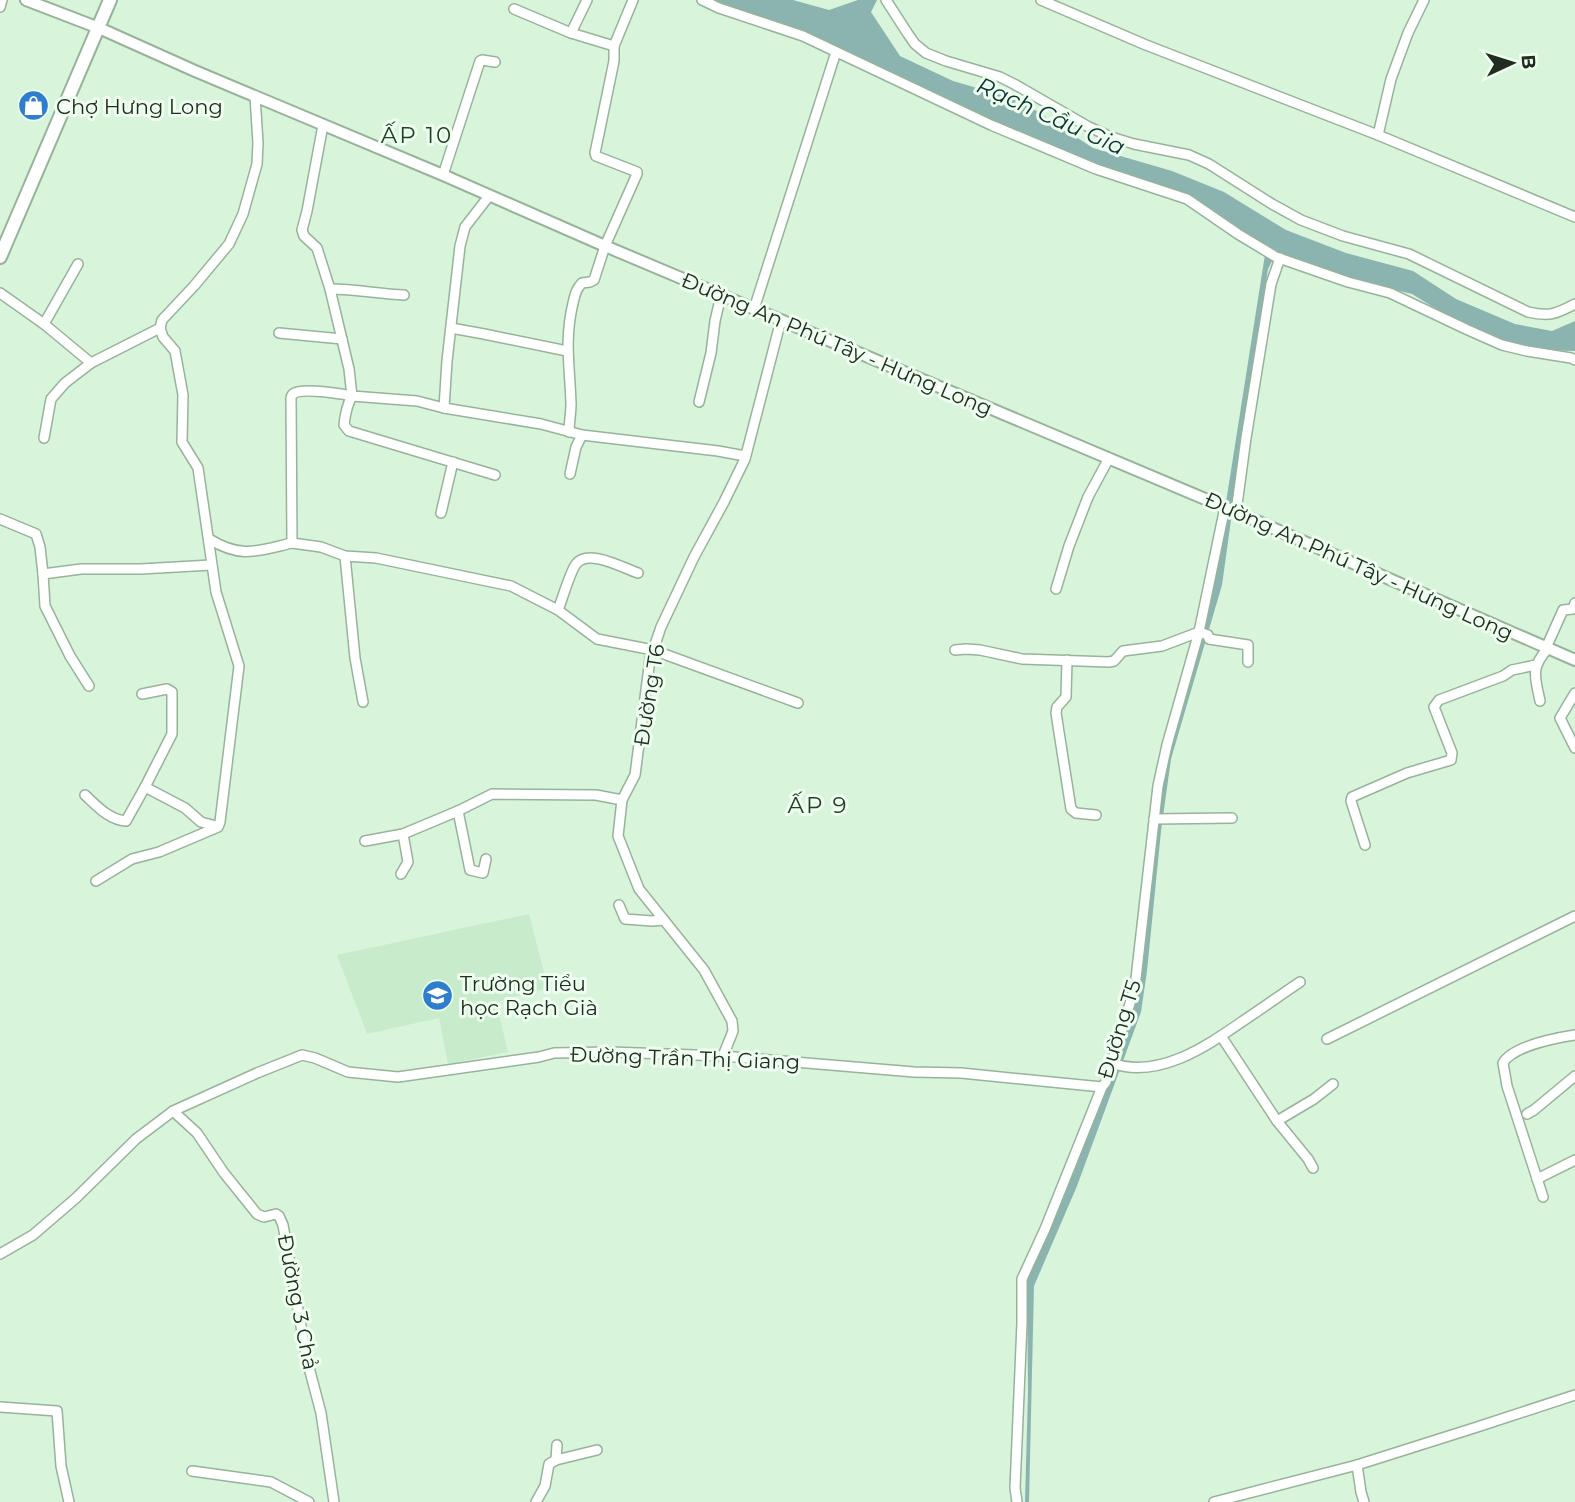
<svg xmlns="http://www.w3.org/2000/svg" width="1575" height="1502" font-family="Montserrat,sans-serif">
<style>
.built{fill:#c8ebcb}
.water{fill:#8bb4b0}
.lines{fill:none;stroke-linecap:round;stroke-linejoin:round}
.minor-casing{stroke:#97b39a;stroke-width:12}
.tertiary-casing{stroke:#97b39a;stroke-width:14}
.secondary-casing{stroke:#97b39a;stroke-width:16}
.minor{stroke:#fff;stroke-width:9}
.tertiary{stroke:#fff;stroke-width:10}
.secondary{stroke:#fff;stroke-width:12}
.labels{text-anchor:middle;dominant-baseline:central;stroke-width:6;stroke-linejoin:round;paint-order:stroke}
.poi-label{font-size:21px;fill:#212c22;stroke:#eeffef;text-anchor:start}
.street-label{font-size:21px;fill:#212c22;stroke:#eeffef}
.water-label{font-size:23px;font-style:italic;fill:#093330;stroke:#eeffef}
.neighbourhood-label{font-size:23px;letter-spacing:2px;fill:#263e29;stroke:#eeffef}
</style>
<rect width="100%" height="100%" fill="#d8f5db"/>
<polygon class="built" points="529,914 548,988 496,1002 508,1052 448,1064 439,1018 367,1034 337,955"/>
<polygon class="water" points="713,0 793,0 829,10 858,0 877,0 871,12 900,56 953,81 1021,101 1093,148 1172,171 1224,192 1286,230 1346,253 1413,271 1456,299 1515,324 1552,331 1575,321 1575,351 1533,350 1504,341 1461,324 1412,294 1348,278 1276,253 1268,269 1244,426 1222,585 1171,759 1161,831 1147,971 1141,1012 1077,1186 1034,1286 1029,1502 1025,1502 1028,1391 1027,1281 1064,1197 1099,1106 1132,1012 1139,982 1162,781 1221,534 1266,248 1183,193 1085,162 1034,141 792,28"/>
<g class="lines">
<defs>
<g id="minor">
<polyline points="702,0 719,8 803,36 991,125 1096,169 1187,199 1238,234 1276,257 1348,282 1390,293 1468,330 1502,345 1527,351 1571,358 1575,360"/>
<path d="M886 0 908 34 915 44 926 53 946 61 1000 77 1014 84 1087 126 1111 137 1134 144 1189 155 1209 164 1272 204 1301 220 1343 236 1409 254 1528 312C1549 317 1556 314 1575 304"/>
<polyline points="1041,0 1146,45 1378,135 1575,217"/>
<polyline points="0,7 2,0"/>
<path d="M514 9 571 33 614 46V61L595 153 596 156 637 172V174L605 246 594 280 590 282 582 283C576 289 575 295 573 303 564 341 570 367 571 404 571 413 569 423 569 432"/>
<polyline points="571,33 587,0"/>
<polyline points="614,46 633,0"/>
<polyline points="323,125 307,211 302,230 304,236 317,248 330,289 349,369 352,396 417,401 444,408 541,424 582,435 718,451 745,456"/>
<polyline points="1378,135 1391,79 1408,33 1424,0"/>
<polyline points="443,175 480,61 482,60 495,62"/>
<path d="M330 289C356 289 379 294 404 295"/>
<polyline points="0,293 44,324 91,363 160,328"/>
<polyline points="754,309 836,52"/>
<polyline points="44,324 78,264"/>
<polyline points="451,328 484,334 567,351"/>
<polyline points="279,333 342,339"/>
<polyline points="699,402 711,353 715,321 721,295"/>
<polyline points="444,408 447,361 460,246 465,227 489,196"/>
<polyline points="44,438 51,399 65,383 91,363"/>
<polyline points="570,474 576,447 582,435"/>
<polyline points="1236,512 1246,438 1271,284 1280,258"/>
<polyline points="441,513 453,462"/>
<polyline points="0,519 36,534 40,547 43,574"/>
<path d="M209 539C242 559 257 551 292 543L291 399C291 397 292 395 293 394 301 387 341 394 352 396 347 405 345 415 344 425L349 431 495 475"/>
<polyline points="292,543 321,547 345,556 376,558 511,586 558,610 597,639 653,650 798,703"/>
<polyline points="345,556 355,658 363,702"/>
<polyline points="1056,589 1069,546 1088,497 1109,458"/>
<path d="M558 610C562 600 570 572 576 564 588 548 623 568 638 573"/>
<polyline points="1546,648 1563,610 1573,609 1575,603"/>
<polyline points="955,650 966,649 980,650 1022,659 1109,662 1114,661 1123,651 1162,646 1199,632 1208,635 1209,639 1248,645 1248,662"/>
<polyline points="1067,660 1066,697 1057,707 1056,713 1071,809 1076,813 1096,815"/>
<polyline points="89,686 70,656 45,606 43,574 81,569 141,569 211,565"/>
<polyline points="1575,693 1560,718 1575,748"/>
<polyline points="142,694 167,689 172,692 172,734 145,787"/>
<path d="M1540 701C1535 676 1530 669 1548 648"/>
<path d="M85 795C97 806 109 820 126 821L145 787 185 808 201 822 216 826"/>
<polyline points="458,811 470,870 483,873 486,859"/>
<polyline points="1154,819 1232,818"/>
<polyline points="365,841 403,834 458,811 492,794 596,795 622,800"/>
<polyline points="1365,845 1351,801 1352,797 1407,773 1451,760 1452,753 1434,707 1439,700 1503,676 1512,670 1536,665"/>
<polyline points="401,874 408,862 403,834"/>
<polyline points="96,881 132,859 159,852 218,827 220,822 239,666 216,592 198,468 182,442 183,395 175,351 163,337 160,328 162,320 194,286 229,244 243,214 257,164 258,143 255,96"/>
<polyline points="619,905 625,919 652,921 664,920"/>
<polyline points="1221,1036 1277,1121 1308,1159 1313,1168"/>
<polyline points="1327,1039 1575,916"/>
<polyline points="723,1056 733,1031 732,1021 704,970 639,889 618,836 622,800 635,775 650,659 661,627 694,557 724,502 745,459 781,320"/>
<path d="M1111 1063C1160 1080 1208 1045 1246 1019 1264 1007 1282 994 1300 982"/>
<polyline points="173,1111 197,1133 224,1173 257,1214 264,1217 276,1214 279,1216 283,1225 307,1360 321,1413 334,1502"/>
<polyline points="1527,1114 1534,1110 1575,1076"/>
<polyline points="1277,1121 1314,1099 1333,1084"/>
<polyline points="1537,1179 1575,1160"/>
<path d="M1543 1197 1507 1086 1503 1063C1513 1046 1556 1038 1575 1035"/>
<polyline points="0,1254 33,1235 76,1198 136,1139 173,1111 257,1073 302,1055 315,1058 348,1072 398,1077 539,1057 554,1053 610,1052 723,1056 914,1072 961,1073 1102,1087"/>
<polyline points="0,1407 57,1411 61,1466 69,1502"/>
<polyline points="556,1460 597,1450"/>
<polyline points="1357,1465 1361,1492 1364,1502"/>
<polyline points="192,1471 271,1482 309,1502"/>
<polyline points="536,1502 545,1486 549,1464 556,1460 557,1445"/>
<polyline points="1017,1502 1015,1488 1022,1323 1022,1279 1045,1229 1102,1087 1106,1082 1135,987 1158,786 1167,745 1199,632 1225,507"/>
<polyline points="1214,1502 1357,1465 1474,1428 1575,1395"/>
</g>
<polyline id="tertiary" points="26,0 99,28 195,71 443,175 605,246 1236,512 1575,660"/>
<polyline id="secondary" points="0,257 110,0"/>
</defs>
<use href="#minor" class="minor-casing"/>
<use href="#tertiary" class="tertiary-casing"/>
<use href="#secondary" class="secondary-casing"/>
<use href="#minor" class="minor"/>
<use href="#tertiary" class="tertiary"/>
<use href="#secondary" class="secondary"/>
</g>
<defs>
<symbol id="shop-disc" viewBox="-11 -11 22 22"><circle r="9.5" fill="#2e7ece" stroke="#eeffef"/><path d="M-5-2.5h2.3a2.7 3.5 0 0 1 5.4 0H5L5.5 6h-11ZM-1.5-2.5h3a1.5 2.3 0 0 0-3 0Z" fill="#fff"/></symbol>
<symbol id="school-disc" viewBox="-11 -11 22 22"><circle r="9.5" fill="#2e7ece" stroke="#eeffef"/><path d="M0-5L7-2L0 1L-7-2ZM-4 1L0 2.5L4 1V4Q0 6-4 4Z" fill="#fff"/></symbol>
</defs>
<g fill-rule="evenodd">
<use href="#shop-disc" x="16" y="88" width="35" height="35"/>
<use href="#school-disc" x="420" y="978" width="35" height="35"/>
</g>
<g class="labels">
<g class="poi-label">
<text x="56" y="106">Chợ Hưng Long</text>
<text x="460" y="983">Trường Tiểu<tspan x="460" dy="24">học Rạch Già</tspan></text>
</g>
<g class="street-label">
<text transform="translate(837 344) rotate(23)">Đường An Phú Tây - Hưng Long</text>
<text transform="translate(1359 566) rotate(24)">Đường An Phú Tây - Hưng Long</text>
<text transform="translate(649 695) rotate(-81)">Đường T6</text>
<text transform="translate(1119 1029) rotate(-73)">Đường T5</text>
<text transform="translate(685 1058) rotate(2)">Đường Trần Thị Giang</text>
<text transform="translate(298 1302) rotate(79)">Đường 3 Chả</text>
</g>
<g class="water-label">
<text transform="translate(1051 116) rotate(24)">Rạch Cầu Gia</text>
</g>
<g class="neighbourhood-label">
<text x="417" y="135">ẤP 10</text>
<text x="818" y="805">ẤP 9</text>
</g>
</g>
<g transform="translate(1512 63) rotate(86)" stroke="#eeffef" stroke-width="5" paint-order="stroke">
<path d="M0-5L12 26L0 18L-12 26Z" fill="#212c22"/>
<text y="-10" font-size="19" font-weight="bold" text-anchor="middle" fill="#212c22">B</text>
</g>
</svg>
